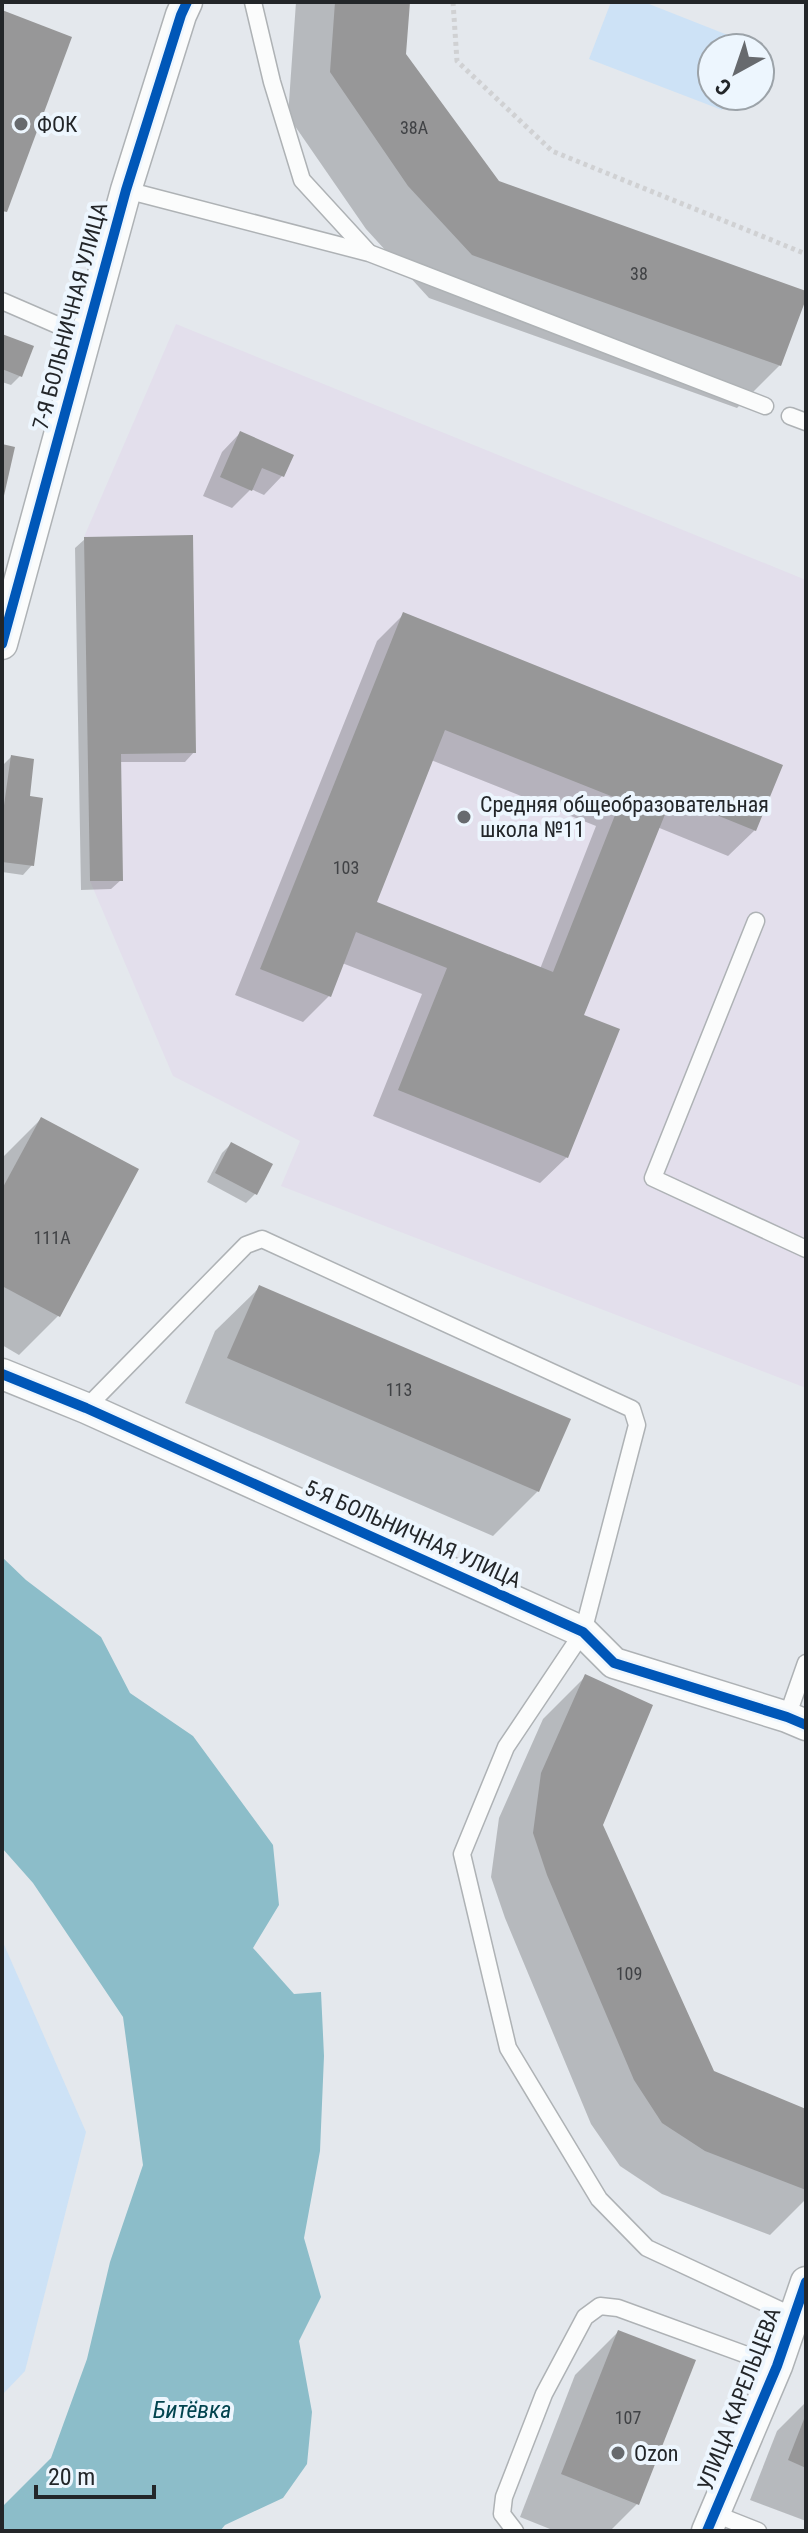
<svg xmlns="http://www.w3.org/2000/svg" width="808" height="2533" font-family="'Roboto Condensed',sans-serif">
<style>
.education{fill:#e3dfec}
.green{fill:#cde2f6}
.water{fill:#8cbdc9}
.shadow{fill:#0003;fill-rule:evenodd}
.building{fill:#979798;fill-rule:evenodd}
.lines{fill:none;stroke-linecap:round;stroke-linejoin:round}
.lane-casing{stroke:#aeb2b5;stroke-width:19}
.street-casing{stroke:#aeb2b5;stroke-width:33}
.path{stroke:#d0d1d3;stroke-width:5;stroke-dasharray:4 4;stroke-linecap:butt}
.lane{stroke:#fbfcfc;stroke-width:16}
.street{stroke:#fbfcfc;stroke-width:30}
.cycleway-casing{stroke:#edf6fe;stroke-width:15}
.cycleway{stroke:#0057b8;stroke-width:10}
.poi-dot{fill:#676a6e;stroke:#edf6fe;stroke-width:3}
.labels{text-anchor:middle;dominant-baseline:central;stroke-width:8;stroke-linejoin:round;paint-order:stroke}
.number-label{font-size:18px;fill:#404245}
.poi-label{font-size:22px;fill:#232629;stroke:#edf6fe;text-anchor:start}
.street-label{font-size:22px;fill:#232629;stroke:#edf6fe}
.water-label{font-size:24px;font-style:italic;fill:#02444f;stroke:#edf6fe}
</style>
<rect width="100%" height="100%" fill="#e4e8ed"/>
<polygon class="education" points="176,324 806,580 806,1388 281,1186 300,1141 173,1076 90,881 122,881 121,754 196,753 193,536 84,537"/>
<g class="green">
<polygon points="611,2 644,2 748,43 746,48 712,48 712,96 727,96 722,110 589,59"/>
<polygon points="2,1940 86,2132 25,2371 2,2395"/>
</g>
<polygon class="water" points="2,1557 26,1580 101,1637 130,1693 193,1736 273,1845 279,1905 253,1948 294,1994 321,1992 324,2056 320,2151 304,2238 321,2297 299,2341 312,2412 307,2464 283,2498 225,2525 220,2531 2,2531 2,2507 51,2458 87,2359 110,2262 143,2165 123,2017 33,1883 2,1848"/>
<g class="shadow">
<polygon points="296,2 408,2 404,55 498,183 806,293 780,365 737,408 429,298 366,229 288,116"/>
<polygon points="2,336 20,376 11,385 2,382"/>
<polygon points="240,433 282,476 264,495 251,489 232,508 203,496 222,452"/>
<polygon points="85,539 194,752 185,762 119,762 121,880 111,889 81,890 75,548"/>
<path d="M403 615 755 830 728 856 657 827 582 1016 567 1157 540 1183 373 1116 422 994 342 963 329 996 303 1022 235 995 377 641ZM431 760 596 826 540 969 374 903Z"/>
<polygon points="11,757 28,798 32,865 23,875 2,872 2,766"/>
<polygon points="41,1119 58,1316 19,1355 2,1345 2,1158"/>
<polygon points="231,1144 271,1165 255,1194 246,1203 207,1182 222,1153"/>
<polygon points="260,1287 538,1491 493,1536 185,1403 215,1331"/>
<polygon points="586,1676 600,1825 713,2072 806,2111 806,2199 770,2235 662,2194 620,2166 591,2124 505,1918 491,1877 499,1818 543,1719"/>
<polygon points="618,2332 638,2503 610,2531 555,2531 520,2517 575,2375"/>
<polygon points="806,2402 806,2521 750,2500 777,2431"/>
</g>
<g class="building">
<polygon points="335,2 410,2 406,54 499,181 806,291 806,299 781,366 472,255 408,186 330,72"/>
<polygon points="2,10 72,37 7,212 2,211"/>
<polygon points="2,334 34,346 22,377 2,369"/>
<polygon points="240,431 294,455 284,477 262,468 252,491 220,477"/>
<polygon points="2,444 15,447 3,500 2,500"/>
<polygon points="193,535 196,753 121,754 123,881 90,881 84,537"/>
<path d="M403 612 783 765 756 831 672 797 584 1015 620 1029 568 1158 398 1090 447 968 356 932 331 997 260 969ZM445 730 621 800 553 972 377 902Z"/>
<polygon points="11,755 34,759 30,796 43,798 34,866 2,862 2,820"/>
<polygon points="41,1117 139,1169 60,1317 2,1286 2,1189"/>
<polygon points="231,1142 273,1164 257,1195 215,1173"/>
<polygon points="259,1285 571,1419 539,1492 227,1358"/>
<polygon points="585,1674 653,1705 603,1825 714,2071 806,2109 806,2190 705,2151 662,2123 634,2080 547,1875 533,1833 541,1773"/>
<polygon points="618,2330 696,2360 639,2505 561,2474"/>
<polygon points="806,2414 806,2468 788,2460"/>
</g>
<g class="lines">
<defs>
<g id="lane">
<polyline points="253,2 272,82 302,180 368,252"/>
<polyline points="126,190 369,253 765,406"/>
<polyline points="2,301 85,337"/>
<polyline points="790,416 806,422"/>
<polyline points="756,921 653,1178 806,1249"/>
<polyline points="86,1408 246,1245 262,1239 632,1409 637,1425 583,1632 506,1747 462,1854 508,2048 599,2199 647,2248 793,2316"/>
<polyline points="787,1717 806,1663"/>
<polyline points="715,2514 758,2531"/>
<polyline points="515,2531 502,2514 504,2497 544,2394 585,2317 600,2306 618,2308 777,2366"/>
</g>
<g id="street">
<polyline points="2,644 126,190 181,15 187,2"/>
<polyline points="2,1374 86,1408 583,1632 614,1663 787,1717 806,1725"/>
<polyline points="707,2531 777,2366 806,2282"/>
</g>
</defs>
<use href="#lane" class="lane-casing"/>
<use href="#street" class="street-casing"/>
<polyline class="path" points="453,2 457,61 552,151 806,254"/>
<use href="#lane" class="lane"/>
<use href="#street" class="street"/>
<defs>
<g id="cycleway">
<polyline points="2,644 126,190 181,15 187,2"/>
<polyline points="2,1374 86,1408 583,1632 614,1663 787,1717 806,1725"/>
<polyline points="707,2531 777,2366 806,2282"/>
</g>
</defs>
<use href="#cycleway" class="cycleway-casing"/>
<use href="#cycleway" class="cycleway"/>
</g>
<g class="poi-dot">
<circle cx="21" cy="124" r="8"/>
<circle cx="464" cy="817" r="8"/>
<circle cx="618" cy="2453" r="8"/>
</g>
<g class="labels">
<g class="number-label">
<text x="414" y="127">38А</text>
<text x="639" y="273">38</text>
<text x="346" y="867">103</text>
<text x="52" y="1237">111А</text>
<text x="399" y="1389">113</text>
<text x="629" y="1973">109</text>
<text x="628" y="2417">107</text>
</g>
<g class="poi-label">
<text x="37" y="124">ФОК</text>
<text x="480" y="804">Средняя общеобразовательная<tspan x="480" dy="25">школа №11</tspan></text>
<text x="634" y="2453">Ozon</text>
</g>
<g class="street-label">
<text transform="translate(70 316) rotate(-75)">7-Я БОЛЬНИЧНАЯ УЛИЦА</text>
<text transform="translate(413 1534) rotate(24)">5-Я БОЛЬНИЧНАЯ УЛИЦА</text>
<text transform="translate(739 2399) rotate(-69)">УЛИЦА КАРЕЛЬЦЕВА</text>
</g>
<g class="water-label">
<text x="192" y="2410">Битёвка</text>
</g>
</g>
<rect width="808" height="2533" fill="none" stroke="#232629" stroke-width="8"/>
<g transform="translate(736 72) rotate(220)"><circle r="38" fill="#edf6fe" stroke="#9ca3a9" stroke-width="2"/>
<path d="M0-6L14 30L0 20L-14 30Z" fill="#676a6e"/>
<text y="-12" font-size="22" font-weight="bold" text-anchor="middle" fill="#232629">С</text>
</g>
<path d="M36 2485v12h118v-12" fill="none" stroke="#232629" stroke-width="4"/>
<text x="48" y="2485" font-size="24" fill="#232629" stroke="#edf6fe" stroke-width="6" paint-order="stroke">20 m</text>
</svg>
